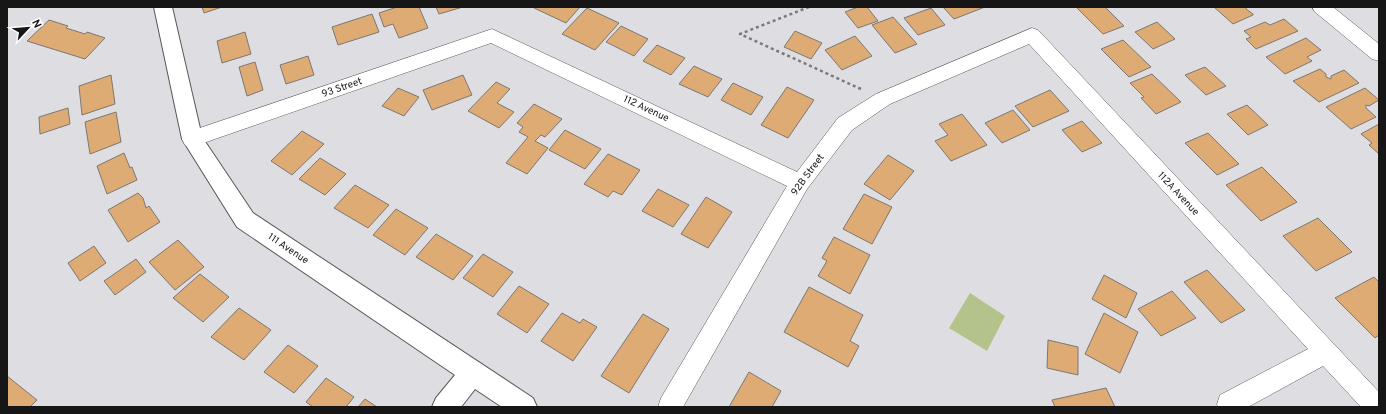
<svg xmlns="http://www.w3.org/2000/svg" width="1386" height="414" font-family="Overpass,sans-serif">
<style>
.green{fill:#b4c28c}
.building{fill:#deab74;stroke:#7a7774}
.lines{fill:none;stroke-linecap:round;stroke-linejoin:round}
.minor-casing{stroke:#57575b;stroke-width:1}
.tertiary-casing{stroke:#57575b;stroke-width:2}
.path{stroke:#7a7a7c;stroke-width:2.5;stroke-dasharray:3 3;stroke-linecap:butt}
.minor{fill:#fff;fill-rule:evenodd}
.tertiary{fill:#fff;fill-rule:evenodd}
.labels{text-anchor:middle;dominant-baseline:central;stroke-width:4;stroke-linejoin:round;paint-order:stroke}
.street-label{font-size:10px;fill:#161617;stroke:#fff}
</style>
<rect width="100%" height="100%" fill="#dedee2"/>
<polygon class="green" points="970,293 1005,316 987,351 949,328"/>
<g class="building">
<polygon points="202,7 222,7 204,13"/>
<polygon points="397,7 419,7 428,28 399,38 393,24 384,27 379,13"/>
<polygon points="436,7 463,7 439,14"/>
<polygon points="535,7 580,7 566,23 534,8"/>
<polygon points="858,7 867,7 878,21 858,28 845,12"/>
<polygon points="943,7 985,7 954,19"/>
<polygon points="1079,7 1105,7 1124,26 1103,34 1077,8"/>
<polygon points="1214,7 1246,7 1246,9 1253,14 1253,15 1233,24"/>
<polygon points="587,8 619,23 595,50 562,34"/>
<polygon points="931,8 945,25 918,35 904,18"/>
<polygon points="372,14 379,32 338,45 332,27"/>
<polygon points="893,17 917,44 895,53 872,25"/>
<polygon points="1284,19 1298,31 1256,49 1246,39 1251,37 1244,31 1265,22 1270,25"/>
<polygon points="49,20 68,26 66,28 85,34 87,32 105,38 85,59 27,41"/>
<polygon points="1157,22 1175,39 1153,49 1135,32"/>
<polygon points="621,26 648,39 634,56 606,42"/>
<polygon points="795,31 822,43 811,59 784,47"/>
<polygon points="245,32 251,54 222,63 217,41"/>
<polygon points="855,36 872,56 842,70 825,50"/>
<polygon points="1306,38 1321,50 1307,57 1312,61 1285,74 1266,57"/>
<polygon points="1123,40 1151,67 1129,77 1101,49"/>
<polygon points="657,45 685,58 671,75 643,61"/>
<polygon points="308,56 314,75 286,84 280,65"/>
<polygon points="255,62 263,90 247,96 239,67"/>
<polygon points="694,66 722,79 708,97 679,84"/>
<polygon points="1205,67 1226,86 1206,95 1185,75"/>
<polygon points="1320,69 1326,74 1326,77 1331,79 1331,76 1344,70 1359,83 1319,102 1293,81"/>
<polygon points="1152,74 1181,102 1156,114 1141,98 1144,97 1130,83"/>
<polygon points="111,75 115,104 82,115 79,86"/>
<polygon points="463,75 472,95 432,110 423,90"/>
<polygon points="496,82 510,89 497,103 514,112 499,128 468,111"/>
<polygon points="733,83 763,97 751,115 721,100"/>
<polygon points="787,87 814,100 788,138 761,125"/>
<polygon points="398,88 419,97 404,116 382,106"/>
<polygon points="1365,88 1379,100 1369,106 1366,105 1366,108 1376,117 1351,129 1326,107"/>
<polygon points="1050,90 1069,111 1033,127 1015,106"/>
<polygon points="534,104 562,119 545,137 541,135 535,141 548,148 527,174 506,163 528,137 519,132 523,127 517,123"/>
<polygon points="1247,105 1268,125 1248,135 1227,114"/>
<polygon points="68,108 70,124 40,134 39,117"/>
<polygon points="1013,110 1030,130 1002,143 985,123"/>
<polygon points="116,112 121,142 90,154 85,122"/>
<polygon points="962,114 987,145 951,161 935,141 948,135 939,124"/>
<polygon points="1082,121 1102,143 1082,152 1062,130"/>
<polygon points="1379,124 1379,154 1369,145 1372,143 1361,134"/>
<polygon points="565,130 601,149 585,169 549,150"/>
<polygon points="302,131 324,144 292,175 271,161"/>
<polygon points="1208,133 1239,164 1217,175 1185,143"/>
<polygon points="124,153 130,168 132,167 137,180 107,194 97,166"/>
<polygon points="608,154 640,170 622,195 613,191 608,197 584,184"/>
<polygon points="888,155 914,171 890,200 864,184"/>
<polygon points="320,158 346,174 325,195 299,179"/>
<polygon points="1262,167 1297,202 1261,221 1226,185"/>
<polygon points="355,185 389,205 368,228 334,208"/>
<polygon points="658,189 689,205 673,227 642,211"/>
<polygon points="138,193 143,198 146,208 149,206 160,222 128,242 108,210"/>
<polygon points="864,194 892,207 872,244 843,229"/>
<polygon points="706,197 732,212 708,248 681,234"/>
<polygon points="396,209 428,228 405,255 373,235"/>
<polygon points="1318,218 1352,252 1316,271 1283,236"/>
<polygon points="436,234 473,256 453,280 416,257"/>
<polygon points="834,237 870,255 850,294 818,276 827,261 822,258"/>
<polygon points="178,240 204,267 175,290 149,262"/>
<polygon points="94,246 106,263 80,281 68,263"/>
<polygon points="483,254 513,272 493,297 463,278"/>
<polygon points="136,259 146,272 115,295 104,281"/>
<polygon points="1207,270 1245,310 1221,323 1184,282"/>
<polygon points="200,274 229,297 203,322 173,298"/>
<polygon points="1104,275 1137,293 1126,318 1092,299"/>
<polygon points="1374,277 1379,282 1379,335 1375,338 1335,298"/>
<polygon points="519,286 549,304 527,333 497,314"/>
<polygon points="809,287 863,315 850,341 859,346 848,367 784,332"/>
<polygon points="1172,291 1196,318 1161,336 1138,309"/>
<polygon points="239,308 271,330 244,360 211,337"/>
<polygon points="562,313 580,323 583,319 597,327 573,361 541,341"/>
<polygon points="1104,313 1138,332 1120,373 1085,354"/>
<polygon points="643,314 669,329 629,393 601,376"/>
<polygon points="1048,340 1078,347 1078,375 1047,368"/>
<polygon points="288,345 318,366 294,393 264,372"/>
<polygon points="749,372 781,391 772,407 729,407"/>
<polygon points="7,376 37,400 30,407 7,407"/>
<polygon points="326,378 354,397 346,407 313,407 306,402"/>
<polygon points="1106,388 1115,407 1055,407 1052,400"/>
<polygon points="365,399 377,407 358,407"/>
</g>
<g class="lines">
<defs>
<g id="minor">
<polygon points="1312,7 1333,7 1379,44 1379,61 1372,59 1315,12"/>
<polygon points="1032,28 1038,30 1379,392 1379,407 1361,407 1323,366 1248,407 1218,407 1217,404 1220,395 1308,349 1029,44 890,104 852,130 807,189 683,407 658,407 661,398 787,186 491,43 192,147 185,145 182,139 185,133 492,29 797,172 838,118 876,94"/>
</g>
<polygon id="tertiary" points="154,7 172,7 202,137 253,213 533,398 537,407 502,407 475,389 461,407 432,407 436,398 455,375 237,227 182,139"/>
</defs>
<use href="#minor" class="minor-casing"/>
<use href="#tertiary" class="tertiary-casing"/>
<polyline class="path" points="809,7 740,34 861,89"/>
<use href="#minor" class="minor"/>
<use href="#tertiary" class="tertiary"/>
</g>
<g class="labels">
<g class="street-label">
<text transform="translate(342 88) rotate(-19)">93 Street</text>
<text transform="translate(646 109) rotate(25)">112 Avenue</text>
<text transform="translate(808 175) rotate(-54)">92B Street</text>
<text transform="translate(1178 194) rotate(47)">112A Avenue</text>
<text transform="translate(288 249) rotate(34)">111 Avenue</text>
</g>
</g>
<rect width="1386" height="414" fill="none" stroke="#161617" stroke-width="16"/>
<g transform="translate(28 28) rotate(64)" stroke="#ffffff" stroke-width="3" paint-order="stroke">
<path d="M0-3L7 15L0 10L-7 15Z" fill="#161617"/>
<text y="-6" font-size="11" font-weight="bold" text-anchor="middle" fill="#161617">N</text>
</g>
</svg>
